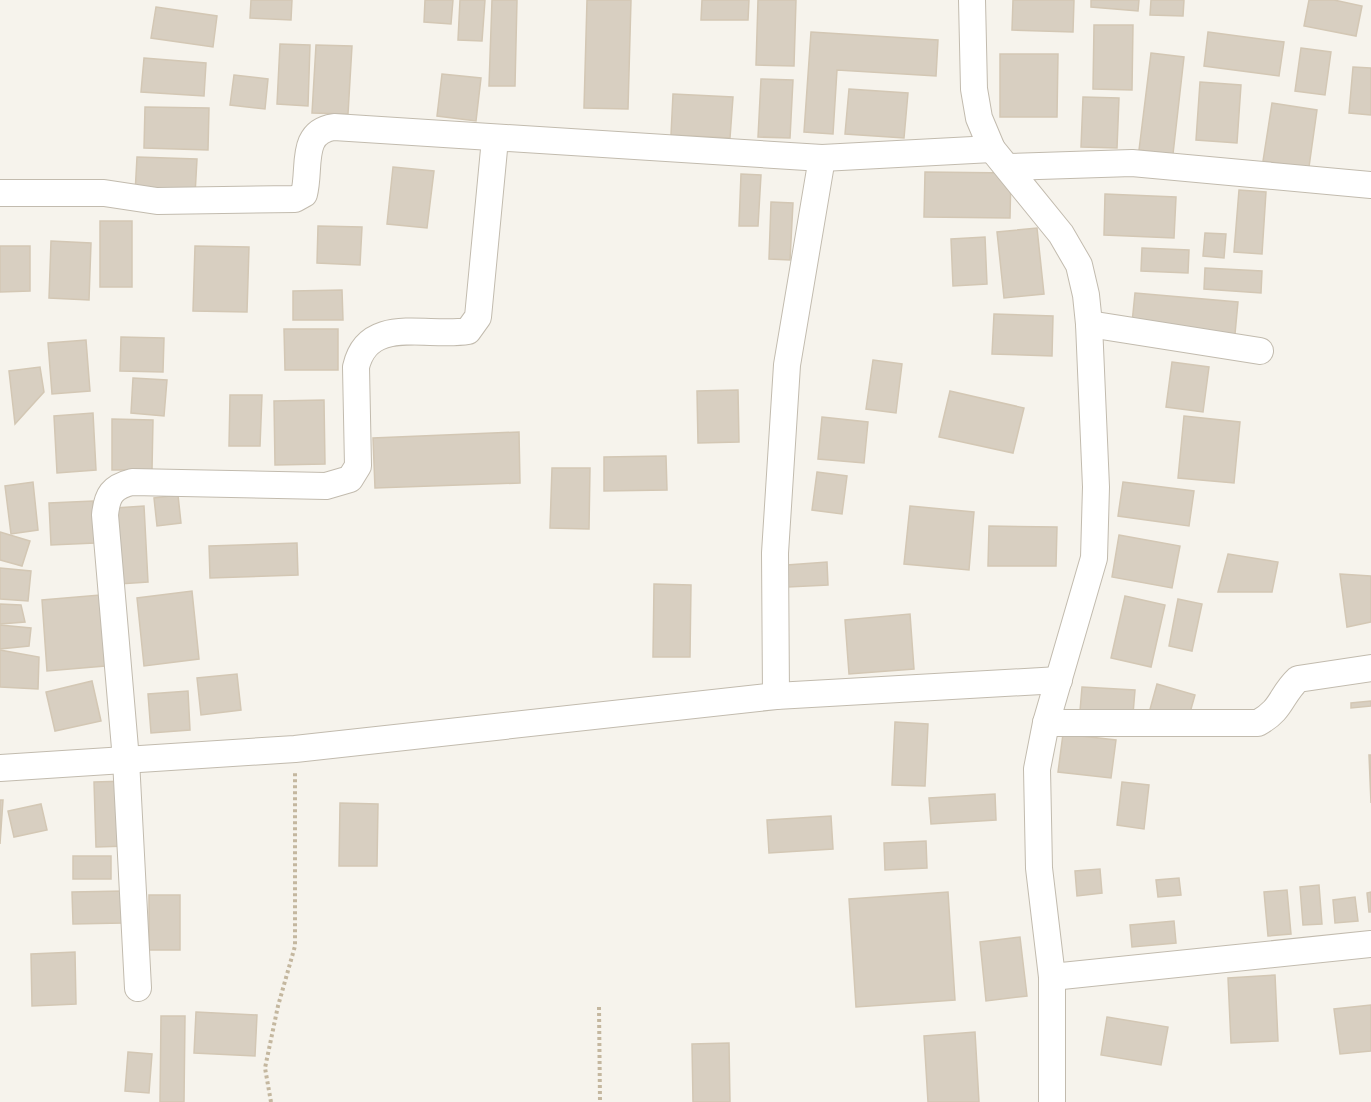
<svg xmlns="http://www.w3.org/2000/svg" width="1371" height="1102" font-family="'Open Sans',sans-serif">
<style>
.building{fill:#d8cfc1;stroke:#d3c7b4;stroke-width:1.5}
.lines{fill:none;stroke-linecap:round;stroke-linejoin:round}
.street-casing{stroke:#c2bbae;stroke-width:28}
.path{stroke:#c4b79f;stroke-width:4;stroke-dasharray:3 3;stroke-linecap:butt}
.street{stroke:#fff;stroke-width:26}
</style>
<rect width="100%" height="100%" fill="#f6f3ec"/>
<g class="building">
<polygon points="251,0 292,0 291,20 250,18"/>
<polygon points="425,0 453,0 451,24 424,22"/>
<polygon points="460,0 485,0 482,41 458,40"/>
<polygon points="492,0 517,0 515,86 489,86"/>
<polygon points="587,0 631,0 628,109 584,108"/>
<polygon points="702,0 749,0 748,20 701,20"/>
<polygon points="758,0 796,0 794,66 756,65"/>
<polygon points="1013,0 1074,0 1073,32 1012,30"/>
<polygon points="1091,0 1139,0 1138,11 1091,7"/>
<polygon points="1151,0 1184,0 1183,16 1150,15"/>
<polygon points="1309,0 1334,0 1362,6 1356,36 1304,26"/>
<polygon points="156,7 217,16 213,47 151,38"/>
<polygon points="1094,25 1133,25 1132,90 1093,89"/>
<polygon points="811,32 938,40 936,76 837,70 833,134 804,132"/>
<polygon points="1208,32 1284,42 1279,76 1204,66"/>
<polygon points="280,44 310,45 308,106 277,104"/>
<polygon points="316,45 352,46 348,114 312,113"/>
<polygon points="1301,48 1331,52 1325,95 1295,91"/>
<polygon points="1151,53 1184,57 1173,154 1139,150"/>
<polygon points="1000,54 1058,54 1057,117 1000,117"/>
<polygon points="144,58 206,63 204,96 141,92"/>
<polygon points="1353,67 1371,68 1371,115 1349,113"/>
<polygon points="442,74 481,78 476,121 437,116"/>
<polygon points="234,75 268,79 265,109 230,105"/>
<polygon points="761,79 793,80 790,138 758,137"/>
<polygon points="1200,82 1241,85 1237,143 1196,140"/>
<polygon points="849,89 908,93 904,138 845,134"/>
<polygon points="673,94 733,97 730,138 671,135"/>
<polygon points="1083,97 1119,98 1117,148 1081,147"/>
<polygon points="1272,103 1317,110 1309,167 1263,161"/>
<polygon points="145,107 209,108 208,150 144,148"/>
<polygon points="137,157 197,159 195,195 135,194"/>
<polygon points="393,167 434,171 427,228 387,224"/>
<polygon points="925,172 1011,173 1010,218 924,217"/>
<polygon points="741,174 761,175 758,226 739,226"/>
<polygon points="1239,190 1266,192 1262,254 1234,252"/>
<polygon points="1105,194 1176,197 1174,238 1104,235"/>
<polygon points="771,202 793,203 790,260 769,259"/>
<rect x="100" y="221" width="32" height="66"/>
<polygon points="318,226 362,227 360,265 317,263"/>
<polygon points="1037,228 1044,294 1004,298 997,232"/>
<polygon points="1205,233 1226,234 1224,258 1203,256"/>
<polygon points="985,237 987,284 953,286 951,239"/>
<polygon points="51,241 91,243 89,300 49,298"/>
<polygon points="0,246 30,246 30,291 0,292"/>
<polygon points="195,246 249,247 247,312 193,311"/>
<polygon points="1142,248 1189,250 1188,273 1141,271"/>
<polygon points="1205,268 1262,271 1261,293 1204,289"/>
<polygon points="342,290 343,320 293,320 293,291"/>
<polygon points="1135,293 1238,302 1235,334 1132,323"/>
<polygon points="994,314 1053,316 1052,356 992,354"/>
<polygon points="284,329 338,329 338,370 285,370"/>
<polygon points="121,337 164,338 163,372 120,371"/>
<polygon points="86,340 90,391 52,394 48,343"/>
<polygon points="873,360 902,364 896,413 866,409"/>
<polygon points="1172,362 1209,367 1203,412 1166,407"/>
<polygon points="40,367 44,392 15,424 9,371"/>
<polygon points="133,378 167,380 164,416 131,413"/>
<polygon points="738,390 739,442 698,443 697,391"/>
<polygon points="950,391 1024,408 1013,453 939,437"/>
<polygon points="230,395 262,395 260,446 229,446"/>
<polygon points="324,400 325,464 275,465 274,401"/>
<polygon points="93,413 96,470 57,473 54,416"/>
<polygon points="1184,416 1240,422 1234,483 1178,478"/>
<polygon points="822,417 868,422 864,463 818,459"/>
<polygon points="112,419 153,420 152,470 112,470"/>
<polygon points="519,432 520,483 375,488 373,438"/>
<polygon points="666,456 667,490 604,491 604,457"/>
<polygon points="552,468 590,468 589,529 550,528"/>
<polygon points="817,472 847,476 842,514 812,510"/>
<polygon points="33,482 38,530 11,534 5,486"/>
<polygon points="1123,482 1194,491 1189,526 1118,516"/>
<polygon points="178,495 181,523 157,526 154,498"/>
<polygon points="93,501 95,543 51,545 49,503"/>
<polygon points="144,506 148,582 119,584 115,508"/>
<polygon points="910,506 974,512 969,570 904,564"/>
<polygon points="989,526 1057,527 1056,566 988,566"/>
<polygon points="0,532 30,541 22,566 0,560"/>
<polygon points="1119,535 1180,546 1172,588 1112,577"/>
<polygon points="297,543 298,575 210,578 209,546"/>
<polygon points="1228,554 1278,562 1272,592 1218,592"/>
<polygon points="827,562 828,585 788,587 787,565"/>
<polygon points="0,568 31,571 28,601 0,599"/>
<polygon points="1340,574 1371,576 1371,622 1347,627"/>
<polygon points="654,584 691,585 690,657 653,657"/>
<polygon points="192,591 199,659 144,666 137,598"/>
<polygon points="100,595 105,666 47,671 42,600"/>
<polygon points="1125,596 1165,605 1151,667 1111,658"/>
<polygon points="1178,599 1202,604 1192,651 1169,646"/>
<polygon points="0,604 21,605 25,622 0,624"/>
<polygon points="910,614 914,669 849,674 845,620"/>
<polygon points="0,625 31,628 29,646 0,649"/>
<polygon points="0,650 39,657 38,689 0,687"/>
<polygon points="237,674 241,710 201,715 197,678"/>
<polygon points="92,681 101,721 55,731 46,692"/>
<polygon points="1157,684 1195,695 1187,723 1149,713"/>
<polygon points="1082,687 1135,690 1133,714 1080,711"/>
<polygon points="188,691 190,730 151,733 148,694"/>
<polygon points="1371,701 1371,706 1351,708 1351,703"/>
<polygon points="895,722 928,724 925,786 892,785"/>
<polygon points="1063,734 1116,740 1111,778 1058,772"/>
<polygon points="1369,755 1371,755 1371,803"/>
<polygon points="127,781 128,846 96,847 94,782"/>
<polygon points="1122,782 1149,785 1144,829 1117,825"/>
<polygon points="995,794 996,820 931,824 929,798"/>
<polygon points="0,800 3,800 0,844"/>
<polygon points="340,803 378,804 377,866 339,866"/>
<polygon points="41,804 47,830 14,837 8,811"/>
<polygon points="831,816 833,849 769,853 767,820"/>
<polygon points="926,841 927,868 885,870 884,843"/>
<rect x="73" y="856" width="38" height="23"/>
<polygon points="1100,869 1102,893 1077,896 1075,871"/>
<polygon points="1179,878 1181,895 1158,897 1156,880"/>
<polygon points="1319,885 1322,924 1303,925 1300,887"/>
<polygon points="1287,890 1291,934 1268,936 1264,892"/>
<polygon points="123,891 123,923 73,924 72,892"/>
<polygon points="948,892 955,1000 856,1007 849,899"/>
<polygon points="1371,892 1371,912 1369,912 1367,893"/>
<rect x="149" y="895" width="31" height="55"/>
<polygon points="1355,897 1358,921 1335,923 1333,900"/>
<polygon points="1174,921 1176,943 1132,947 1130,925"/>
<polygon points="1020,937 1027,996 986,1001 980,942"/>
<polygon points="75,952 76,1004 32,1006 31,954"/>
<polygon points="1275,975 1278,1041 1231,1043 1228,978"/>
<polygon points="1371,1005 1371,1051 1340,1054 1334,1009"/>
<polygon points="196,1012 257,1015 255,1056 194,1053"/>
<polygon points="161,1016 185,1016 184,1102 160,1102"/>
<polygon points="1107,1017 1168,1027 1161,1065 1101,1055"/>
<polygon points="975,1032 979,1102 928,1102 924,1036"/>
<polygon points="729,1043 730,1102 693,1102 692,1044"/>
<polygon points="128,1052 152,1054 149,1093 125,1091"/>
</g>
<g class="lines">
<defs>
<g id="street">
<polyline points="972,0 974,89 979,118 992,149 1061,234 1079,265 1086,295 1089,324 1096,487 1094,558 1046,723 1037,769 1039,868 1052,977 1052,1102"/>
<polyline points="1009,167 1132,163 1371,185"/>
<path d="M0 193H104L157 201 295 199 304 194C311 168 299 132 334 127L822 158 992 149"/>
<polyline points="1089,324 1260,351"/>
<polyline points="776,696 775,553 787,365 822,158"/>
<path d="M1046 723H1258C1283 709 1280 696 1298 679L1371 668"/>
<polyline points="0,768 295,749 776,696 1059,680"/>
<polyline points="1052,977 1371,944"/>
<path d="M138 988 126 760 105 515C107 495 112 487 132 482L326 486 350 479 358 466 356 367C368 314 428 338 468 331L478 317 495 139"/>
</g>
</defs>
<use href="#street" class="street-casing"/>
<g class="path">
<polyline points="599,1007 600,1102"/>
<polyline points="271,1102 265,1068 278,1006 295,946 295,771"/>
</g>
<use href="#street" class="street"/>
</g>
</svg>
